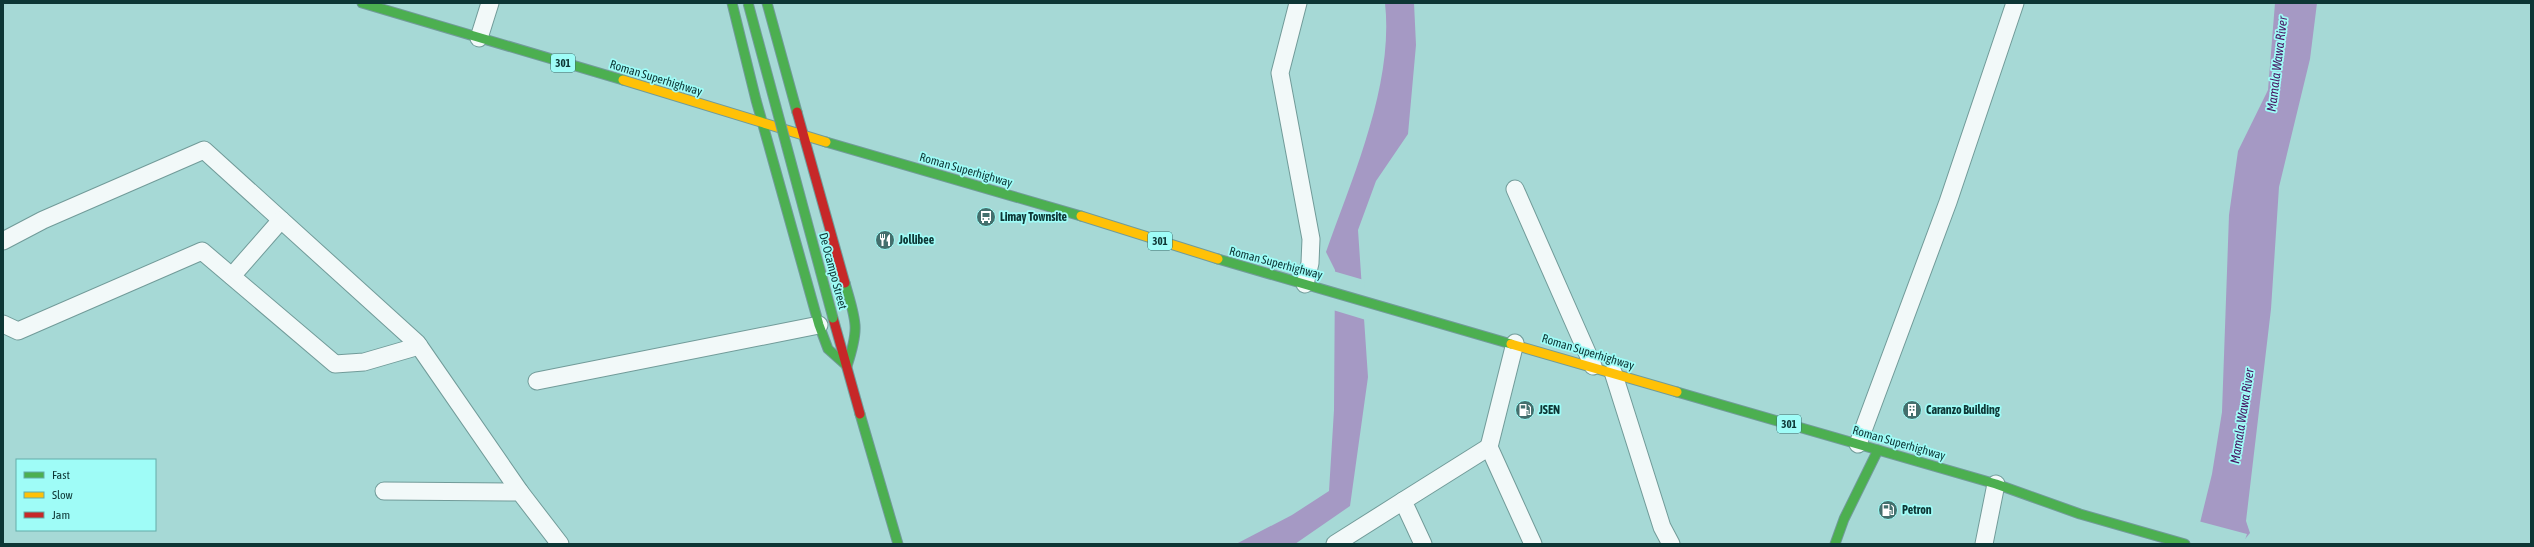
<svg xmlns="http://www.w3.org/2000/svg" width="2534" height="547" font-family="'Asap Condensed',sans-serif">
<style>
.water{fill:#a599c4}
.pier{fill:#a6d9d6}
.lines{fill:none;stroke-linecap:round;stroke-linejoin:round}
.street-casing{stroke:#719b99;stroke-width:19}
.fast-casing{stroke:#719b99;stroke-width:11}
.slow-casing{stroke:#719b99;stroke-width:11}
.jam-casing{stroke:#719b99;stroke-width:11}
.street{stroke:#f2f9f9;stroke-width:17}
.fast{stroke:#4caf50;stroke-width:9}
.slow{stroke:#ffc107;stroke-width:9}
.jam{stroke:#c62828;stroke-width:9}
.fast-bridge-casing{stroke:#719b99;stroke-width:11;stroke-linecap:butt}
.fast-bridge{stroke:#4caf50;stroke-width:9}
.labels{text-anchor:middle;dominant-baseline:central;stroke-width:3.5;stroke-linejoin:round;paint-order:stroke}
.shield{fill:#9ffcf7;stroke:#39716f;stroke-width:1}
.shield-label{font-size:11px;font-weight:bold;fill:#0d3635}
.street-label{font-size:12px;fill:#0d3635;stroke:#9ffcf7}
.poi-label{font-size:12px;font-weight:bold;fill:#0d3635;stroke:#9ffcf7;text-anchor:start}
.water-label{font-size:13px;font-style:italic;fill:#45125f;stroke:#9ffcf7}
</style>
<rect width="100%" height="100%" fill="#a6d9d6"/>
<g class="water">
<path d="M1385 3H1414L1416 45 1408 134 1376 181 1358 230 1368 377 1350 506 1295 544H1236L1292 515 1329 491 1334 410 1335 270 1326 252C1353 176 1394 84 1385 3Z"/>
<polygon points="2275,3 2317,3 2310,59 2279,187 2271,309 2246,521 2250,533 2241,544 2198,531 2212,474 2222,412 2229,215 2238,151 2268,90"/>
</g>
<g class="pier">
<polygon points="1333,271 1364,280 1366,320 1333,310"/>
<polygon points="2198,521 2247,534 2244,543 2192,544"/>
</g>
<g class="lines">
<defs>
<g id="street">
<polyline points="1298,3 1280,73 1311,239 1310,263 1305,284"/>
<polyline points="479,38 490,3"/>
<polyline points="1515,189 1593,366"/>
<polyline points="3,241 43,220 204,150 417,343 520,492"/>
<polyline points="232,276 281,220"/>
<polyline points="3,324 18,331 202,251 335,364 364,362 419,346"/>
<polyline points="1515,343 1489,447 1533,544"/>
<polyline points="1613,372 1662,527 1671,544"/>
<polyline points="537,381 819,325"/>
<polyline points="1858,444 1948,202 2015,3"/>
<polyline points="384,491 520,492 560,544"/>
<polyline points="1335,544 1403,501"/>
<polyline points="1423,544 1403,501 1489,447"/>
<polyline points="1984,544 1996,484"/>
</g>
<g id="fast">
<polyline points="362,3 623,80"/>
<path d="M732 3 756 100 819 325 828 349 847 366C860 326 856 322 845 283"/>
<polyline points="767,3 797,112"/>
<polyline points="826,142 1081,216"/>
<polyline points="1218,259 1511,344"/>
<polyline points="1677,392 1996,484 2080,514 2185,544"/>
<polyline points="860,414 898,544"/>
<polyline points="1835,544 1844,519 1878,450"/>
</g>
<g id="slow">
<polyline points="623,80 826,142"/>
<polyline points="1081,216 1218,259"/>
<polyline points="1511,344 1677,392"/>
</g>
<g id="jam">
<polyline points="797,112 845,283"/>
<polyline points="833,318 860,414"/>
</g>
</defs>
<use href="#street" class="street-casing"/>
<use href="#fast" class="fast-casing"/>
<use href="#slow" class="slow-casing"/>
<use href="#jam" class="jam-casing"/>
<use href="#street" class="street"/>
<use href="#fast" class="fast"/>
<use href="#slow" class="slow"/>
<use href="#jam" class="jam"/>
<defs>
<polyline id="fast-bridge" points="748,3 833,318"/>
</defs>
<use href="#fast-bridge" class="fast-bridge-casing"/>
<use href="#fast-bridge" class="fast-bridge"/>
</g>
<defs>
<symbol id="bus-disc" viewBox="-11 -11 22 22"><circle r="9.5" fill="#436f6d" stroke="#9ffcf7"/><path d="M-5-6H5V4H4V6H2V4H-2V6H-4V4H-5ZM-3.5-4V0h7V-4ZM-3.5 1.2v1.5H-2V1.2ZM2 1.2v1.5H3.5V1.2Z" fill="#fff"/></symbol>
<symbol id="restaurant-disc" viewBox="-11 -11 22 22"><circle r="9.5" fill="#436f6d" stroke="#9ffcf7"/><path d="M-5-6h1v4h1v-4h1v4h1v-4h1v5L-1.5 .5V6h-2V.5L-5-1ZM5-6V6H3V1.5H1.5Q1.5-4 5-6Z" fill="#fff"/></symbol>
<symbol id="fuel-disc" viewBox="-11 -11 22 22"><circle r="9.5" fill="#436f6d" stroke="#9ffcf7"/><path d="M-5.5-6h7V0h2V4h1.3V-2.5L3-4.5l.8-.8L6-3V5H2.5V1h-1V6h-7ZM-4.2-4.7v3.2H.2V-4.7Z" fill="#fff"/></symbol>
<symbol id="building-disc" viewBox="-11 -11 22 22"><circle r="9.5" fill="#436f6d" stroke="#9ffcf7"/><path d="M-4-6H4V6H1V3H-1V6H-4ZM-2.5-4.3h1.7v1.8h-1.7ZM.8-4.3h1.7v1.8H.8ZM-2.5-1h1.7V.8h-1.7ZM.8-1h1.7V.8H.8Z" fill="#fff"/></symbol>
</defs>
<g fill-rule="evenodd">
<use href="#bus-disc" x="975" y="206" width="22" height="22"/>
<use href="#restaurant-disc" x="874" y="229" width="22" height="22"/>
<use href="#fuel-disc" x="1514" y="399" width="22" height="22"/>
<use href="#building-disc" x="1901" y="399" width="22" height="22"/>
<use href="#fuel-disc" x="1877" y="499" width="22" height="22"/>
</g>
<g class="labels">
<g class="shield">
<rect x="551" y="54" width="24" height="18" rx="3"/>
<rect x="1148" y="232" width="24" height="18" rx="3"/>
<rect x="1777" y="415" width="24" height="18" rx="3"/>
</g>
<g class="shield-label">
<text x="563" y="63">301</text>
<text x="1160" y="241">301</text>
<text x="1789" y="424">301</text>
</g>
<g class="street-label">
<text transform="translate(656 78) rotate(17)">Roman Superhighway</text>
<text transform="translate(966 170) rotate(16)">Roman Superhighway</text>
<text transform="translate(1276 263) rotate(15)">Roman Superhighway</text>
<text transform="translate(833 271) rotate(75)">De Ocampo Street</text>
<text transform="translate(1588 352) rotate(17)">Roman Superhighway</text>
<text transform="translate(1899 443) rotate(16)">Roman Superhighway</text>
</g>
<g class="poi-label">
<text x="1000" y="217">Limay Townsite</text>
<text x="899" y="240">Jollibee</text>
<text x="1539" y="410">JSEN</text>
<text x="1926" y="410">Caranzo Building</text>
<text x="1902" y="510">Petron</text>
</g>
<g class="water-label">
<text transform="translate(2277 64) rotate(-83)">Mamala Wawa River</text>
<text transform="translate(2242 416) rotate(-81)">Mamala Wawa River</text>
</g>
</g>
<rect width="2534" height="547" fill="none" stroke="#0d3635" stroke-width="8"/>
<rect x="16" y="459" width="140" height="72" fill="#9ffcf7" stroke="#65ada9"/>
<rect x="24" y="472" width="20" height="6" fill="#4caf50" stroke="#65ada9"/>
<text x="52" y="479" font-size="12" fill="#0d3635">Fast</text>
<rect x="24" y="492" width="20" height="6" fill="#ffc107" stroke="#65ada9"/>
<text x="52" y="499" font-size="12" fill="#0d3635">Slow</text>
<rect x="24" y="512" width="20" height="6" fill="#c62828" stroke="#65ada9"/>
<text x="52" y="519" font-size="12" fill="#0d3635">Jam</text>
</svg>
